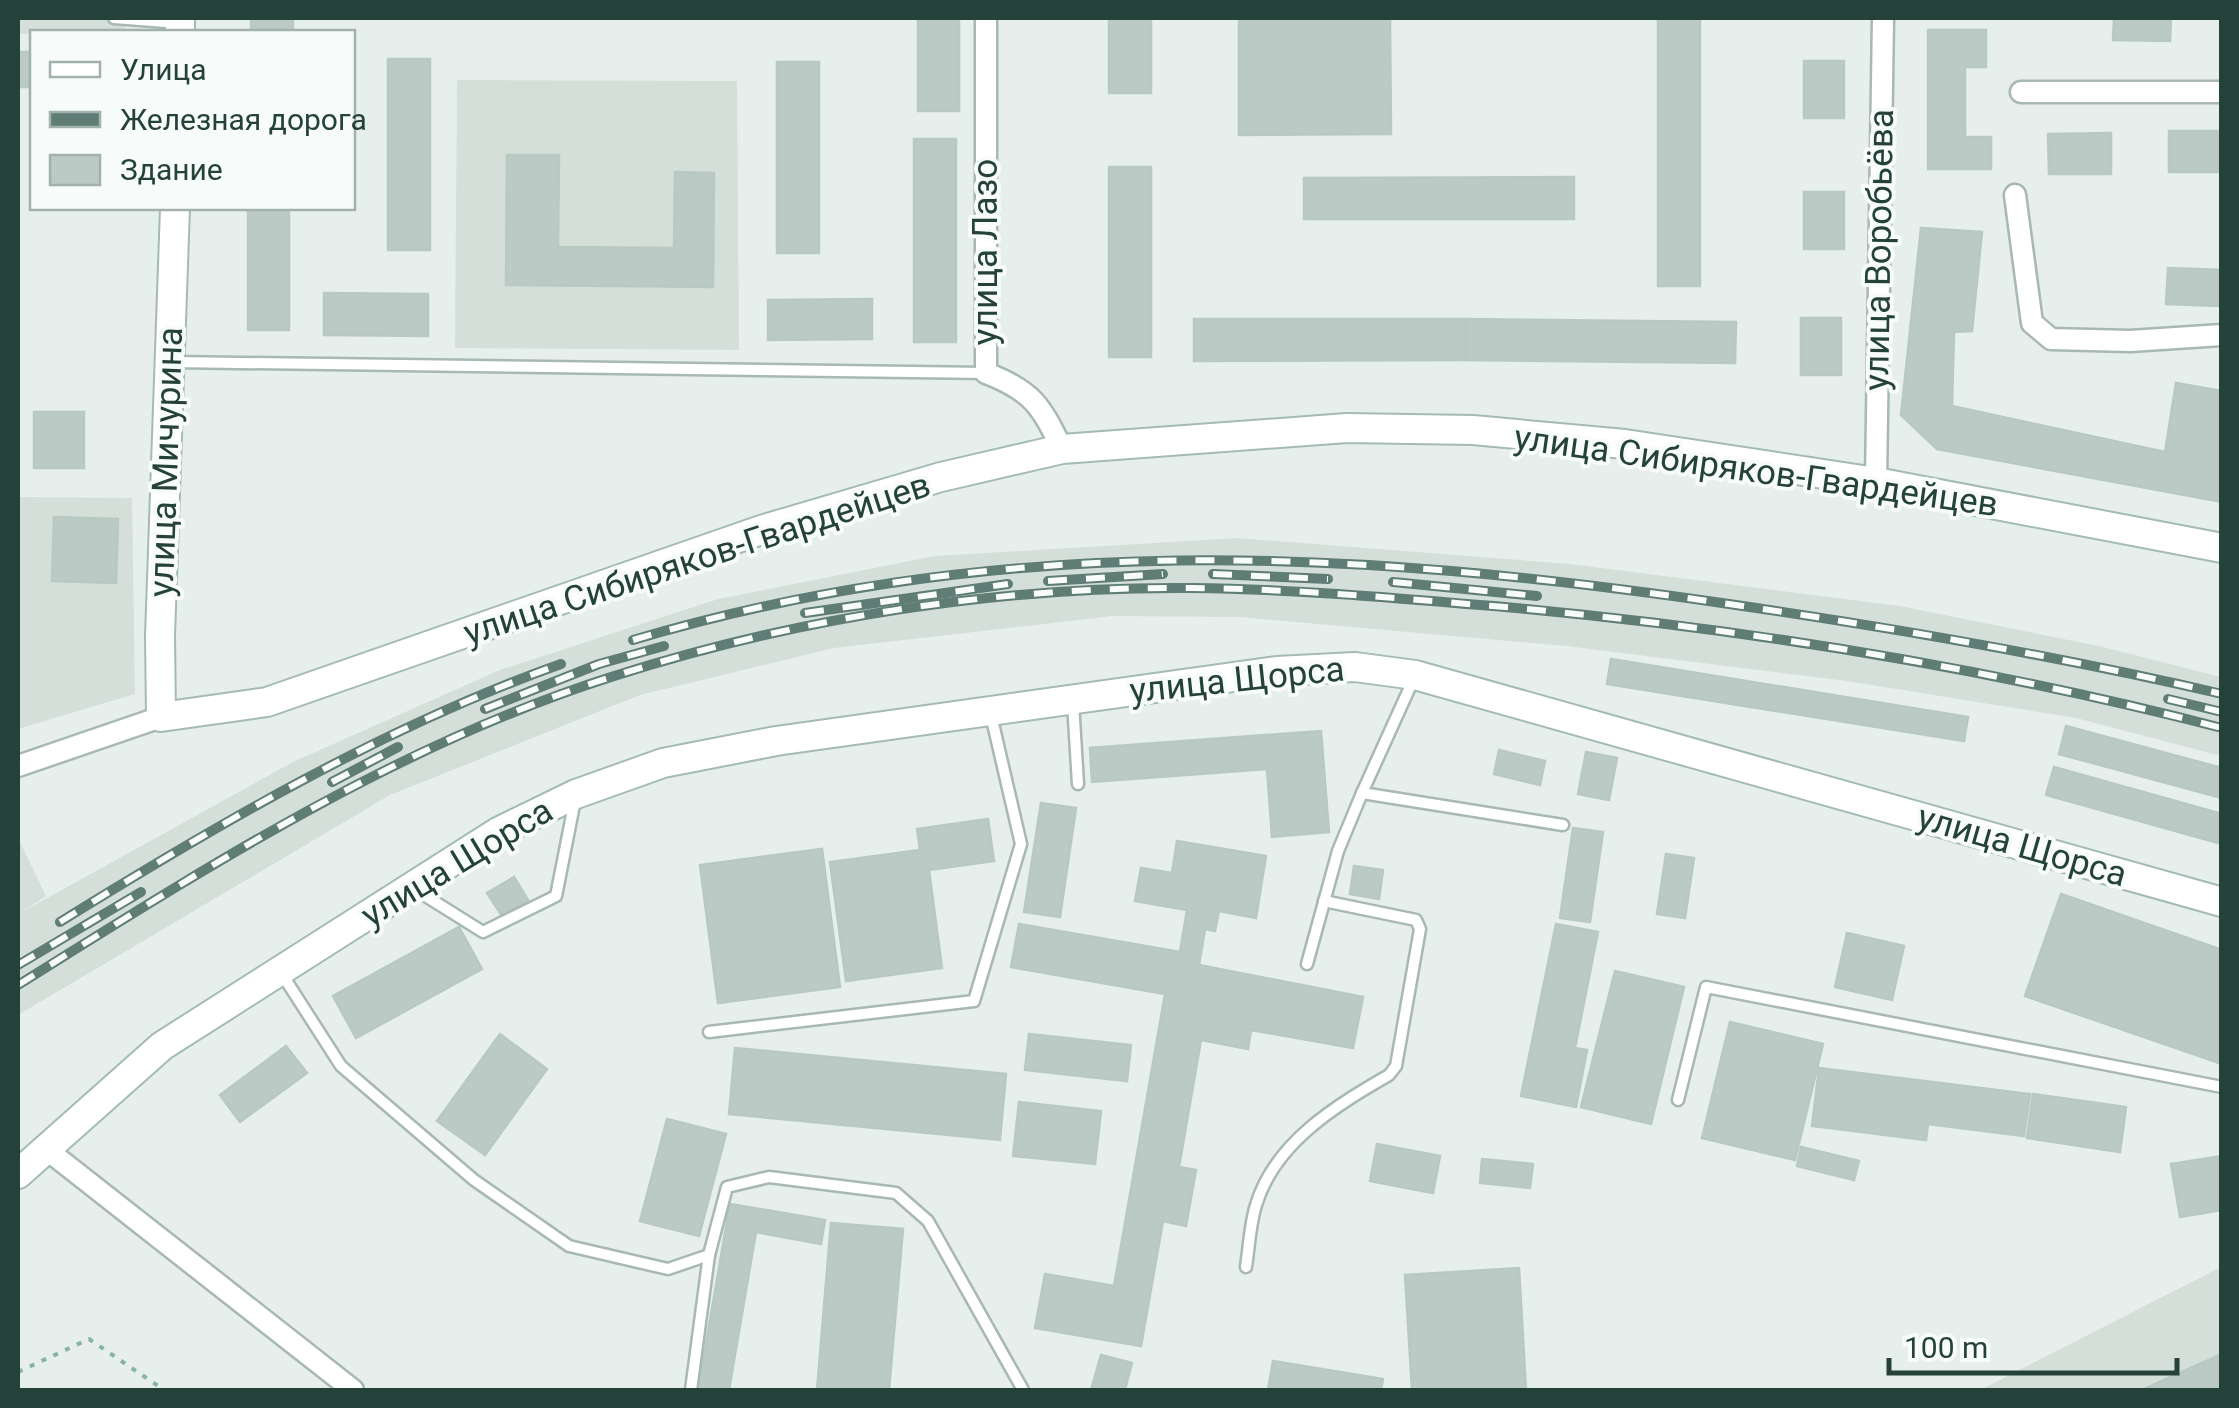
<svg xmlns="http://www.w3.org/2000/svg" width="2239" height="1408" font-family="Roboto,sans-serif">
<style>
.built{fill:#d4dfda}
.building{fill:#bbcac4;stroke:#b8c9c2;stroke-width:2.5}
.lines{fill:none;stroke-linecap:round;stroke-linejoin:round}
.lane-casing{stroke:#a8b8b2;stroke-width:15}
.street-casing{stroke:#a8b8b2;stroke-width:25}
.secondary-casing{stroke:#a4bbb3;stroke-width:32}
.path{stroke:#86b3a5;stroke-width:4;stroke-dasharray:5 8;stroke-linecap:butt}
.lane{stroke:#fff;stroke-width:10}
.street{stroke:#fff;stroke-width:20}
.secondary{stroke:#fff;stroke-width:28}
.rail-casing{stroke:#5f7d75;stroke-width:10}
.rail{stroke:#f7fbf9;stroke-width:6;stroke-dasharray:19;stroke-linecap:butt}
.labels{text-anchor:middle;dominant-baseline:central;stroke-width:8;stroke-linejoin:round;paint-order:stroke}
.street-label{font-size:35px;fill:#24423a;stroke:#f7fbf9}
</style>
<rect width="100%" height="100%" fill="#e6efeb"/>
<g class="built">
<polygon points="18,18 125,18 125,32 18,34"/>
<polygon points="457,80 737,81 739,350 455,348"/>
<polygon points="18,497 132,498 135,694 18,729"/>
<polygon points="1238,538 1570,564 1900,606 2103,647 2221,677 2221,756 2076,718 1847,681 1566,646 1239,617 1113,616 834,648 640,695 390,795 18,1015 18,838 46,896 22,912 293,762 500,670 718,599 935,556"/>
<polygon points="2221,1267 2221,1390 1980,1390"/>
</g>
<g class="building">
<rect x="251" y="18" width="42" height="14"/>
<rect x="918" y="18" width="41" height="93"/>
<rect x="1109" y="18" width="42" height="75"/>
<polygon points="1239,18 1390,18 1391,134 1239,135"/>
<rect x="1658" y="18" width="42" height="268"/>
<polygon points="2114,18 2171,18 2170,41 2113,40"/>
<polygon points="1928,30 1986,30 1986,67 1965,67 1965,137 1991,137 1991,169 1928,169"/>
<rect x="18" y="52" width="14" height="35"/>
<rect x="388" y="59" width="42" height="191"/>
<rect x="1804" y="61" width="40" height="57"/>
<rect x="777" y="62" width="42" height="191"/>
<rect x="2169" y="131" width="52" height="41"/>
<polygon points="2111,133 2111,174 2049,174 2048,134"/>
<rect x="914" y="139" width="42" height="203"/>
<polygon points="507,155 559,155 558,247 674,248 675,172 714,173 713,287 506,285"/>
<rect x="1109" y="167" width="42" height="190"/>
<polygon points="1574,177 1574,219 1304,219 1304,178"/>
<rect x="1804" y="192" width="40" height="57"/>
<rect x="248" y="208" width="41" height="122"/>
<polygon points="1921,228 1982,232 1972,331 1954,332 1952,406 2165,452 2176,383 2222,391 2222,502 1937,449 1901,415"/>
<polygon points="2168,268 2222,270 2220,306 2166,304"/>
<polygon points="324,293 428,294 428,336 324,335"/>
<polygon points="872,299 872,339 768,340 768,300"/>
<rect x="1801" y="318" width="40" height="57"/>
<polygon points="1194,319 1465,319 1465,360 1194,361"/>
<polygon points="1465,319 1736,322 1735,363 1465,360"/>
<rect x="34" y="412" width="50" height="56"/>
<polygon points="54,517 118,519 116,583 52,581"/>
<polygon points="1611,659 1968,717 1964,741 1607,684"/>
<polygon points="2066,726 2222,768 2222,798 2059,754"/>
<polygon points="1321,731 1329,832 1272,837 1267,769 1092,782 1090,748"/>
<polygon points="1499,750 1545,761 1540,785 1494,774"/>
<polygon points="1586,752 1617,758 1609,800 1578,794"/>
<polygon points="2054,767 2222,814 2222,844 2046,795"/>
<polygon points="1041,803 1076,808 1060,917 1024,912"/>
<polygon points="988,819 994,861 929,870 942,968 846,981 830,862 920,850 917,829"/>
<polygon points="1573,828 1603,832 1590,922 1560,918"/>
<polygon points="1177,841 1266,856 1256,918 1219,911 1215,931 1205,929 1199,965 1363,997 1353,1048 1251,1030 1248,1049 1201,1040 1179,1167 1196,1170 1186,1226 1163,1221 1141,1346 1035,1328 1045,1274 1114,1286 1165,994 1011,967 1019,924 1180,952 1187,910 1135,901 1141,868 1172,873"/>
<polygon points="822,849 840,987 718,1003 700,865"/>
<polygon points="1666,854 1694,858 1685,918 1657,914"/>
<polygon points="1354,866 1383,870 1379,899 1350,894"/>
<polygon points="514,877 528,900 502,916 487,893"/>
<polygon points="2061,894 2222,950 2222,1064 2025,996"/>
<polygon points="1556,924 1598,932 1575,1048 1587,1050 1576,1107 1521,1096"/>
<polygon points="459,927 482,969 356,1038 333,996"/>
<polygon points="1847,933 1904,946 1892,1000 1835,987"/>
<polygon points="1615,971 1684,987 1651,1124 1581,1107"/>
<polygon points="1730,1022 1823,1044 1795,1160 1702,1138"/>
<polygon points="500,1034 547,1069 485,1155 437,1121"/>
<polygon points="1029,1034 1131,1045 1127,1081 1025,1070"/>
<polygon points="286,1046 307,1073 240,1122 220,1095"/>
<polygon points="735,1048 1006,1074 1000,1140 729,1114"/>
<polygon points="1819,1068 2030,1094 2024,1136 1928,1124 1926,1140 1812,1126"/>
<polygon points="2033,1094 2126,1107 2120,1152 2027,1138"/>
<polygon points="1019,1102 1101,1111 1095,1164 1013,1156"/>
<polygon points="667,1119 726,1134 699,1236 640,1221"/>
<polygon points="1377,1144 1440,1156 1433,1193 1370,1181"/>
<polygon points="1801,1147 1859,1161 1854,1180 1797,1166"/>
<polygon points="2222,1156 2222,1210 2180,1217 2171,1164"/>
<polygon points="1482,1159 1533,1164 1530,1188 1480,1183"/>
<polygon points="730,1204 825,1220 821,1244 756,1232 729,1390 698,1390"/>
<polygon points="831,1223 903,1229 889,1390 817,1390"/>
<polygon points="1519,1268 1526,1390 1412,1390 1405,1275"/>
<polygon points="2222,1354 2222,1390 2142,1390"/>
<polygon points="1101,1355 1132,1363 1125,1390 1091,1390"/>
<polygon points="1273,1361 1383,1379 1381,1390 1268,1390"/>
</g>
<g class="lines">
<defs>
<g id="lane">
<polyline points="114,18 179,23"/>
<polyline points="172,362 986,373"/>
<polyline points="1415,676 1362,793 1563,825"/>
<polyline points="1073,703 1078,784"/>
<polyline points="416,890 483,932 556,896 575,800"/>
<polyline points="1307,964 1338,851 1362,793"/>
<polyline points="280,971 341,1066 474,1180 569,1246 668,1269 709,1255 727,1187 769,1177 896,1193 928,1221 1023,1390"/>
<polyline points="709,1032 974,1001 1021,844 991,715"/>
<polyline points="1678,1100 1706,987 2222,1087"/>
<path d="M1246 1267C1249 1247 1250 1224 1256 1205 1275 1142 1337 1105 1389 1075L1396 1066 1420 929 1416 920 1324 901"/>
<polyline points="691,1390 709,1255"/>
</g>
<g id="street">
<path d="M986 18V373C1033 391 1041 406 1062 449"/>
<polyline points="2021,92 2222,92"/>
<polyline points="2015,195 2032,323 2051,339 2130,341 2222,335"/>
<polyline points="1876,482 1883,18"/>
<polyline points="18,766 161,717"/>
<polyline points="46,1149 353,1390"/>
</g>
<g id="secondary">
<polyline points="180,32 180,18"/>
<polyline points="175,208 160,636 161,717 267,702 761,530 941,477 1062,449 1347,428 1473,430 1625,444 1876,482 2222,548"/>
<polyline points="18,1174 162,1046 498,832 576,794 663,763 776,741 1277,671 1355,667 1415,675 2222,902"/>
</g>
</defs>
<use href="#lane" class="lane-casing"/>
<use href="#street" class="street-casing"/>
<use href="#secondary" class="secondary-casing"/>
<polyline class="path" points="18,1372 89,1339 164,1390"/>
<use href="#lane" class="lane"/>
<use href="#street" class="street"/>
<use href="#secondary" class="secondary"/>
<defs>
<g id="rail">
<polyline points="1213,574 1328,579"/>
<polyline points="1048,581 1163,574"/>
<polyline points="1393,582 1537,596"/>
<polyline points="805,613 1008,584"/>
<path d="M633 640C1001 531 1354 549 1729 604 1895 628 2058 656 2222 694"/>
<polyline points="2168,699 2222,712"/>
<polyline points="485,709 599,664 664,646"/>
<polyline points="332,782 398,747"/>
<path d="M60 922C220 823 384 727 561 664"/>
<polyline points="18,965 141,892"/>
<path d="M18 985C207 867 397 745 611 677 795 618 999 586 1192 588 1300 589 1408 599 1516 608 1755 630 1989 668 2222 728"/>
</g>
</defs>
<use href="#rail" class="rail-casing"/>
<use href="#rail" class="rail"/>
</g>
<g class="labels">
<g class="street-label">
<text transform="translate(1879 250) rotate(-89)">улица Воробьёва</text>
<text transform="translate(985 252) rotate(-90)">улица Лазо</text>
<text transform="translate(166 462) rotate(-88)">улица Мичурина</text>
<text transform="translate(1756 471) rotate(8)">улица Сибиряков-Гвардейцев</text>
<text transform="translate(697 559) rotate(-18)">улица Сибиряков-Гвардейцев</text>
<text transform="translate(1237 680) rotate(-6)">улица Щорса</text>
<text transform="translate(2022 846) rotate(16)">улица Щорса</text>
<text transform="translate(457 863) rotate(-31)">улица Щорса</text>
</g>
</g>
<rect width="2239" height="1408" fill="none" stroke="#24423a" stroke-width="40"/>
<rect x="30" y="30" width="325" height="180" fill="#f7fbf9" stroke="#a3b1ad" stroke-width="2.5"/>
<rect x="50" y="62" width="50" height="15" fill="#ffffff" stroke="#a3b1ad" stroke-width="2.5"/>
<text x="120" y="80" font-size="30" fill="#24423a">Улица</text>
<rect x="50" y="112" width="50" height="15" fill="#5f7d75" stroke="#a3b1ad" stroke-width="2.5"/>
<text x="120" y="130" font-size="30" fill="#24423a">Железная дорога</text>
<rect x="50" y="155" width="50" height="30" fill="#bbcac4" stroke="#a3b1ad" stroke-width="2.5"/>
<text x="120" y="180" font-size="30" fill="#24423a">Здание</text>
<path d="M1889 1358v15h288v-15" fill="none" stroke="#24423a" stroke-width="5"/>
<text x="1904" y="1358" font-size="30" fill="#24423a" stroke="#f7fbf9" stroke-width="8" paint-order="stroke">100 m</text>
</svg>
